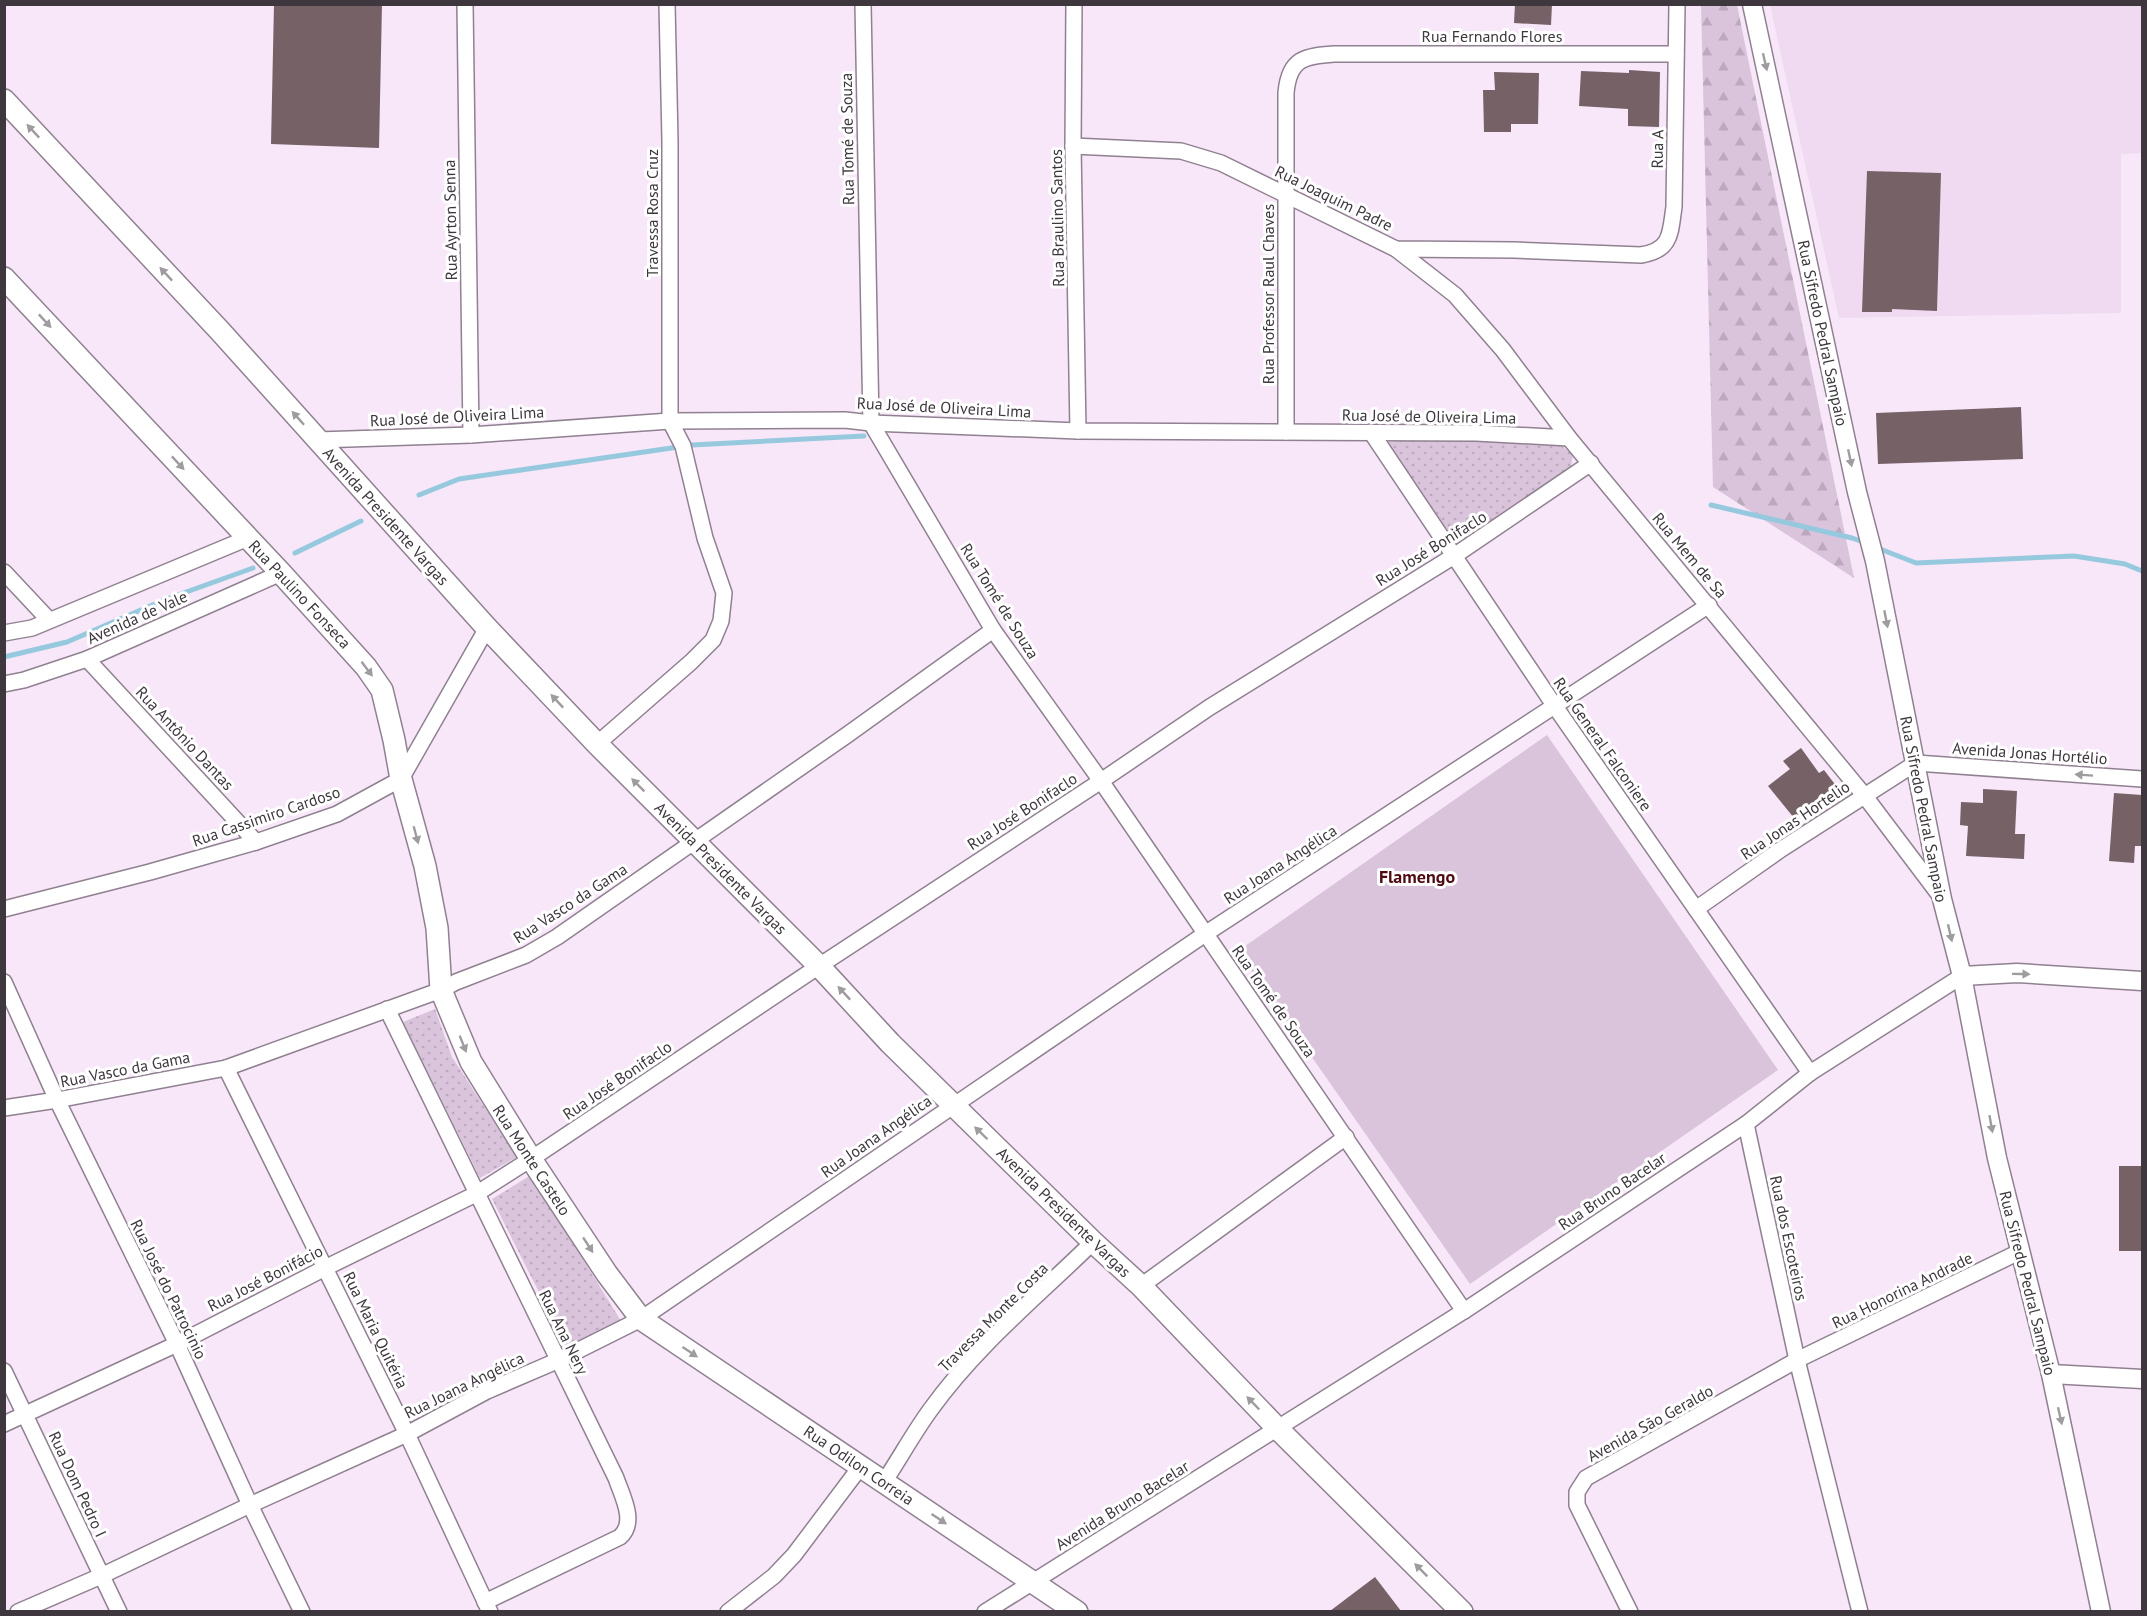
<svg xmlns="http://www.w3.org/2000/svg" width="2147" height="1616" font-family="'PT Sans',sans-serif">
<style>
.built{fill:#efdaf1}
.green{fill:#dac4dc}
.forest{fill:url(#forest-firs)}
.park{fill:url(#park-dots)}
.lines{fill:none;stroke-linecap:round;stroke-linejoin:round}
.stream{stroke:#97c9de;stroke-width:5}
.building{fill:#766167}
.minor-casing{stroke:#908191;stroke-width:18}
.tertiary-casing{stroke:#908191;stroke-width:21}
.secondary-casing{stroke:#908191;stroke-width:24}
.minor{stroke:#fff;stroke-width:15}
.tertiary{stroke:#fff;stroke-width:18}
.secondary{stroke:#fff;stroke-width:21}
.oneway{fill:#9e9c9e}
.labels{text-anchor:middle;dominant-baseline:central;stroke-width:6;stroke-linejoin:round;paint-order:stroke}
.street-label{font-size:16px;fill:#3e383e;stroke:#fff}
.neighbourhood-label{font-size:18px;font-weight:bold;fill:#500a12;stroke:#fff}
</style>
<defs>
<pattern id="forest-firs" width="22" height="20" patternUnits="userSpaceOnUse" patternTransform="scale(1.5)"><rect width="22" height="20" fill="#dac4dc"/><path d="M5 1l3.5 6h-7zM16 11l3.5 6h-7z" fill="#bca9be"/></pattern>
<pattern id="park-dots" width="8" height="8" patternUnits="userSpaceOnUse" patternTransform="scale(1.5)"><rect width="8" height="8" fill="#dac4dc"/><path d="M2 2h.1M6 6h.1" fill="none" stroke="#bca9be" stroke-width="1.8" stroke-linecap="round"/></pattern>
</defs>
<rect width="100%" height="100%" fill="#f7e7f9"/>
<polygon class="built" points="1770,5 2142,5 2142,153 2121,154 2121,313 1839,318"/>
<polygon class="green" points="1547,735 1778,1070 1470,1284 1238,951"/>
<polygon class="forest" points="1701,5 1737,5 1854,578 1713,487"/>
<g class="park">
<polygon points="1410,440 1558,443 1573,455 1571,466 1480,531 1462,539 1449,535 1388,442"/>
<polygon points="435,1009 452,1057 517,1157 480,1178 403,1022"/>
<polygon points="531,1175 621,1321 567,1348 492,1199"/>
</g>
<g class="lines">
<g class="stream">
<polyline points="419,495 459,479 692,445 864,436"/>
<polyline points="1711,505 1852,538 1866,543"/>
<polyline points="1875,547 1916,563 2074,556 2125,564 2142,571"/>
<polyline points="295,553 361,521"/>
<polyline points="4,657 67,642 164,600 253,568"/>
</g>
</g>
<g class="building">
<polygon points="274,4 382,4 379,148 271,144"/>
<polygon points="1515,4 1552,4 1551,25 1514,23"/>
<polygon points="1629,70 1660,72 1659,127 1628,126 1628,109 1579,106 1581,71 1629,73"/>
<polygon points="1494,72 1539,73 1538,124 1511,124 1511,132 1484,132 1483,90 1495,90"/>
<polygon points="1867,171 1941,173 1937,311 1892,309 1892,312 1862,312"/>
<polygon points="2021,407 2023,459 1878,464 1876,413"/>
<polygon points="1801,748 1819,773 1824,770 1837,787 1794,818 1768,786 1790,769 1783,761"/>
<polygon points="1983,789 2017,791 2015,834 2025,834 2024,859 1966,856 1968,826 1960,825 1961,802 1983,803"/>
<polygon points="2114,793 2142,795 2142,846 2135,846 2134,863 2109,861"/>
<rect x="2119" y="1166" width="23" height="85"/>
<polygon points="1375,1577 1401,1611 1330,1611"/>
</g>
<g class="lines">
<defs>
<g id="minor">
<polyline points="465,4 471,435"/>
<polyline points="863,4 871,423 993,630 1101,781 1464,1311"/>
<polyline points="1074,4 1073,146 1078,431"/>
<path d="M1073 146 1181 151 1221 163 1396 249 1514 250 1641 255C1672 250 1670 233 1674 207L1677 4"/>
<polyline points="1396,249 1455,295 1503,350 1569,438 1864,795 1941,897"/>
<path d="M1286 432V93C1289 58 1305 56 1334 54H1676"/>
<polyline points="1371,432 1554,705 1810,1073"/>
<polyline points="318,440 471,435 670,421 845,420 871,423 1078,431 1476,433 1569,438"/>
<polyline points="4,572 49,620"/>
<polyline points="4,633 32,628 248,538"/>
<polyline points="87,659 256,842"/>
<polyline points="4,684 24,680 87,659 281,573"/>
<polyline points="597,744 691,662 713,640 721,621 724,593 705,538 683,446 670,421 670,141 667,4"/>
<polyline points="4,909 150,872 256,842 337,814 401,779 487,628"/>
<polyline points="1696,909 1780,850 1916,763 2142,779"/>
<polyline points="4,982 57,1100 177,1344 250,1505 302,1612"/>
<path d="M387 1009 616 1478C622 1496 637 1522 620 1537L485 1602"/>
<polyline points="226,1068 407,1434 490,1612"/>
<polyline points="4,1108 57,1100 226,1068 441,990 456,982 526,955 557,937 847,735 993,630"/>
<polyline points="1746,1124 1797,1360 1860,1612"/>
<polyline points="1141,1286 1346,1137"/>
<polyline points="4,1371 119,1612"/>
<polyline points="4,1424 177,1344 325,1268 476,1194 531,1159 819,966 1101,781 1210,707 1454,556 1591,463"/>
<path d="M884 1482C900 1458 914 1432 931 1409 976 1346 1038 1296 1093 1242"/>
<polyline points="18,1612 101,1576 250,1505 407,1434 487,1391 559,1360 641,1319 1205,934 1709,605"/>
<polyline points="728,1612 774,1576 794,1555 861,1466"/>
<polyline points="985,1612 1464,1311 1746,1124 1810,1073 1962,976"/>
<polyline points="1630,1612 1577,1505 1577,1492 1586,1478 1797,1360 2021,1251"/>
</g>
<g id="tertiary">
<polyline points="1752,4 1857,492 1875,561 1942,899 1962,976 1997,1158 2051,1374 2101,1612"/>
<polyline points="1962,976 2017,973 2142,981"/>
<polyline points="2051,1374 2142,1379"/>
</g>
<g id="secondary">
<polyline points="4,100 220,331 487,628 597,744 819,966 890,1043 1093,1242 1141,1286 1278,1429 1462,1612"/>
<polyline points="4,278 281,573 366,667 382,690 394,740 401,779 425,866 437,928 441,990 471,1062 531,1159 607,1274 641,1319 1077,1612"/>
</g>
</defs>
<use href="#minor" class="minor-casing"/>
<use href="#tertiary" class="tertiary-casing"/>
<use href="#secondary" class="secondary-casing"/>
<use href="#minor" class="minor"/>
<use href="#tertiary" class="tertiary"/>
<use href="#secondary" class="secondary"/>
</g>
<defs><path id="oneway-solid" d="M-6-.8H1V-3.2L6.5 0L1 3.2V.8H-6Z" transform="scale(1.5)"/></defs>
<g class="oneway">
<use href="#oneway-solid" transform="translate(1765 62) rotate(77)"/>
<use href="#oneway-solid" transform="translate(33 131) rotate(-133)"/>
<use href="#oneway-solid" transform="translate(166 274) rotate(-133)"/>
<use href="#oneway-solid" transform="translate(45 321) rotate(47)"/>
<use href="#oneway-solid" transform="translate(298 418) rotate(-132)"/>
<use href="#oneway-solid" transform="translate(1850 458) rotate(78)"/>
<use href="#oneway-solid" transform="translate(178 463) rotate(47)"/>
<use href="#oneway-solid" transform="translate(1886 619) rotate(79)"/>
<use href="#oneway-solid" transform="translate(367 669) rotate(53)"/>
<use href="#oneway-solid" transform="translate(557 701) rotate(-133)"/>
<use href="#oneway-solid" transform="translate(2084 775) rotate(-176)"/>
<use href="#oneway-solid" transform="translate(638 785) rotate(-135)"/>
<use href="#oneway-solid" transform="translate(416 835) rotate(75)"/>
<use href="#oneway-solid" transform="translate(1950 933) rotate(77)"/>
<use href="#oneway-solid" transform="translate(2021 974) rotate(1)"/>
<use href="#oneway-solid" transform="translate(844 993) rotate(-133)"/>
<use href="#oneway-solid" transform="translate(463 1044) rotate(68)"/>
<use href="#oneway-solid" transform="translate(1991 1124) rotate(80)"/>
<use href="#oneway-solid" transform="translate(981 1133) rotate(-136)"/>
<use href="#oneway-solid" transform="translate(588 1245) rotate(57)"/>
<use href="#oneway-solid" transform="translate(690 1352) rotate(34)"/>
<use href="#oneway-solid" transform="translate(1253 1403) rotate(-134)"/>
<use href="#oneway-solid" transform="translate(2060 1416) rotate(77)"/>
<use href="#oneway-solid" transform="translate(939 1519) rotate(34)"/>
<use href="#oneway-solid" transform="translate(1421 1570) rotate(-135)"/>
</g>
<g class="labels">
<g class="street-label">
<text x="1492" y="36">Rua Fernando Flores</text>
<text transform="translate(847 139) rotate(-91)">Rua Tomé de Souza</text>
<text transform="translate(1657 149) rotate(-89)">Rua A</text>
<text transform="translate(1334 198) rotate(26)">Rua Joaquim Padre</text>
<text transform="translate(652 213) rotate(-90)">Travessa Rosa Cruz</text>
<text transform="translate(1057 218) rotate(-91)">Rua Braulino Santos</text>
<text transform="translate(450 220) rotate(-91)">Rua Ayrton Senna</text>
<text transform="translate(1268 294) rotate(-90)">Rua Professor Raul Chaves</text>
<text transform="translate(1823 333) rotate(78)">Rua Sifredo Pedral Sampaio</text>
<text transform="translate(944 407) rotate(3)">Rua José de Oliveira Lima</text>
<text transform="translate(457 416) rotate(-3)">Rua José de Oliveira Lima</text>
<text transform="translate(1429 416) rotate(1)">Rua José de Oliveira Lima</text>
<text transform="translate(386 516) rotate(48)">Avenida Presidente Vargas</text>
<text transform="translate(1431 548) rotate(-32)">Rua José Bonifaclo</text>
<text transform="translate(1690 555) rotate(50)">Rua Mem de Sa</text>
<text transform="translate(300 594) rotate(47)">Rua Paulino Fonseca</text>
<text transform="translate(1000 601) rotate(58)">Rua Tomé de Souza</text>
<text transform="translate(137 617) rotate(-24)">Avenida de Vale</text>
<text transform="translate(185 738) rotate(47)">Rua Antônio Dantas</text>
<text transform="translate(1603 744) rotate(55)">Rua General Falconiere</text>
<text transform="translate(2030 753) rotate(4)">Avenida Jonas Hortélio</text>
<text transform="translate(1924 809) rotate(79)">Rua Sifredo Pedral Sampaio</text>
<text transform="translate(1022 811) rotate(-33)">Rua José Bonifaclo</text>
<text transform="translate(266 816) rotate(-19)">Rua Cassimiro Cardoso</text>
<text transform="translate(1795 820) rotate(-34)">Rua Jonas Hortelio</text>
<text transform="translate(1280 864) rotate(-33)">Rua Joana Angélica</text>
<text transform="translate(721 868) rotate(45)">Avenida Presidente Vargas</text>
<text transform="translate(570 903) rotate(-33)">Rua Vasco da Gama</text>
<text transform="translate(1274 1001) rotate(55)">Rua Tomé de Souza</text>
<text transform="translate(125 1069) rotate(-11)">Rua Vasco da Gama</text>
<text transform="translate(617 1080) rotate(-34)">Rua José Bonifaclo</text>
<text transform="translate(876 1136) rotate(-35)">Rua Joana Angélica</text>
<text transform="translate(532 1160) rotate(57)">Rua Monte Castelo</text>
<text transform="translate(1612 1191) rotate(-34)">Rua Bruno Bacelar</text>
<text transform="translate(1064 1212) rotate(44)">Avenida Presidente Vargas</text>
<text transform="translate(1789 1238) rotate(78)">Rua dos Escoteiros</text>
<text transform="translate(265 1278) rotate(-27)">Rua José Bonifácio</text>
<text transform="translate(2028 1283) rotate(76)">Rua Sifredo Pedral Sampaio</text>
<text transform="translate(169 1289) rotate(64)">Rua José do Patrocinio</text>
<text transform="translate(1902 1290) rotate(-26)">Rua Honorina Andrade</text>
<text transform="translate(993 1317) rotate(-45)">Travessa Monte Costa</text>
<text transform="translate(376 1330) rotate(64)">Rua Maria Quitéria</text>
<text transform="translate(564 1332) rotate(64)">Rua Ana Nery</text>
<text transform="translate(464 1385) rotate(-26)">Rua Joana Angélica</text>
<text transform="translate(1650 1423) rotate(-29)">Avenida São Geraldo</text>
<text transform="translate(859 1465) rotate(34)">Rua Odilon Correia</text>
<text transform="translate(78 1484) rotate(65)">Rua Dom Pedro I</text>
<text transform="translate(1122 1505) rotate(-32)">Avenida Bruno Bacelar</text>
</g>
<g class="neighbourhood-label">
<text x="1417" y="876">Flamengo</text>
</g>
</g>
<rect width="2147" height="1616" fill="none" stroke="#3e383e" stroke-width="12"/>
</svg>
